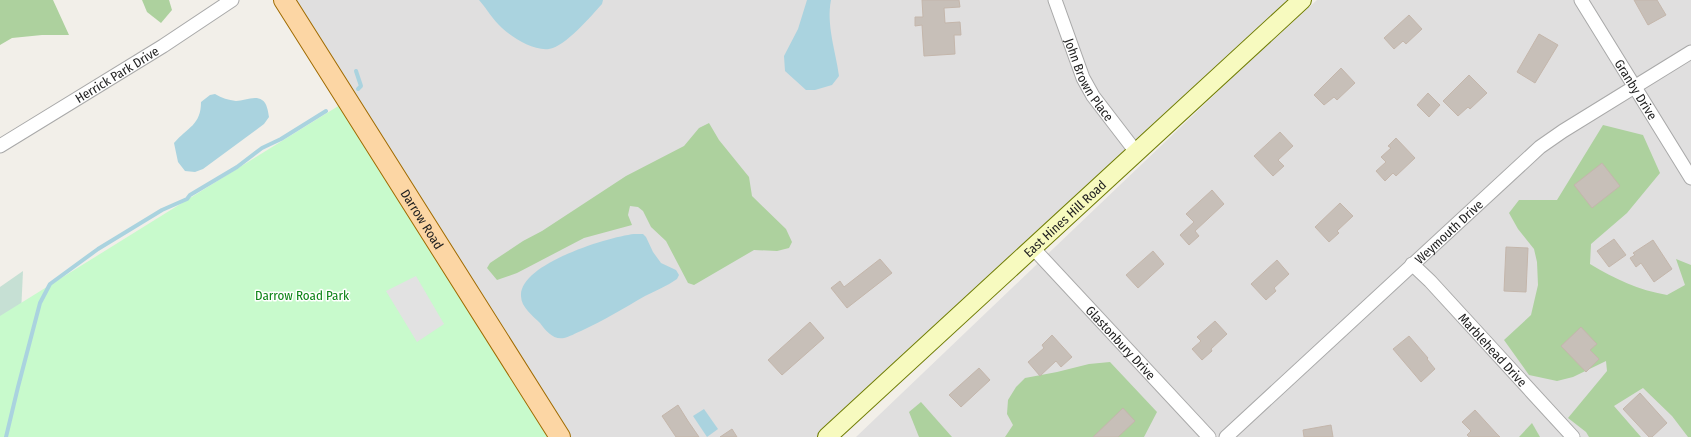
<svg xmlns="http://www.w3.org/2000/svg" width="1691" height="437" font-family="'Fira Sans Condensed',sans-serif">
<style>
.residential{fill:#e0dfdf}
.forest{fill:#add19e}
.wetland{fill:#c6e0d4}
.park{fill:#c8facc}
.parking{fill:#e2e2e2}
.water{fill:#aad3df}
.lines{fill:none;stroke-linecap:round;stroke-linejoin:round}
.stream{stroke:#aad3df;stroke-width:4}
.building{fill:#c7bfb8;stroke:#c4b6ab}
.street-casing{stroke:#a9a9a9;stroke-width:15}
.secondary-casing{stroke:#707d05;stroke-width:20}
.primary-casing{stroke:#a06b00;stroke-width:22}
.street{stroke:#fff;stroke-width:13}
.secondary{stroke:#f7fabf;stroke-width:18}
.primary{stroke:#fcd6a4;stroke-width:20}
.labels{text-anchor:middle;dominant-baseline:central;stroke-width:3;stroke-linejoin:round;paint-order:stroke}
.street-label{font-size:13px;fill:#222;stroke:#fff}
.park-label{font-size:13px;fill:#0c8416;stroke:#fff}
</style>
<rect width="100%" height="100%" fill="#f2efe9"/>
<g class="residential">
<polygon points="284,0 1302,0 827,437 560,437"/>
<polygon points="1317,0 1691,0 1691,437 856,437 1231,79"/>
</g>
<g class="forest">
<polygon points="0,0 53,0 69,35 42,35 12,38 0,45"/>
<polygon points="142,0 169,0 172,10 161,23 147,12"/>
<polygon points="709,123 719,140 749,177 752,196 786,229 792,242 789,248 777,251 754,250 694,285 688,283 666,241 651,227 643,211 638,207 630,206 628,215 632,225 584,238 517,273 497,280 487,268 490,263 523,241 542,231 626,176 684,146 699,128"/>
<path d="M1603 125 1643 135 1660 173 1627 213 1591 244 1590 264C1615 279 1638 290 1667 295L1685 285 1676 259 1691 265V437H1688L1672 416 1643 388 1614 406 1641 437H1589L1586 432 1568 418 1607 371 1606 361 1573 377 1557 381 1529 375 1504 340 1531 315 1538 285 1537 262 1534 249 1518 229 1509 213 1519 200H1557Z"/>
<polygon points="1110,362 1157,412 1144,437 1005,437 1013,425 1007,414 1008,400 1016,387 1025,378 1057,372 1089,364"/>
<polygon points="921,402 952,437 919,437 909,412"/>
<polygon points="1532,423 1540,437 1519,437"/>
</g>
<polygon class="wetland" points="23,271 20,334 0,398 0,287"/>
<polygon class="park" points="348,100 560,437 0,437 0,316"/>
<polygon class="parking" points="416,276 444,324 417,342 386,291"/>
<g class="water">
<path d="M479 0H603L602 4C592 15 565 47 549 49 534 51 513 38 502 28 493 20 487 9 479 0Z"/>
<path d="M807 0H831C826 25 836 52 839 76L832 85 815 90H806L785 71 784 56 798 29Z"/>
<path d="M215 94C222 98 228 100 236 101 244 101 255 95 262 100 267 103 268 111 269 117L264 124 203 169 195 172 185 171 178 162 174 143C188 127 201 125 201 102L210 95Z"/>
<path d="M634 234H643L646 237 653 252 661 263 676 270 679 275 677 279C667 286 655 291 645 296 624 308 603 321 581 331 576 333 569 337 564 338 553 340 546 331 540 323 533 316 521 307 521 296 519 264 608 237 634 234Z"/>
<polygon points="704,409 718,429 707,437 693,416"/>
</g>
<g class="lines">
<g class="stream">
<polyline points="356,71 361,86 358,89"/>
<polyline points="6,437 18,387 40,303 50,284 98,249 162,210 187,199 190,195 237,167 262,148 281,139 326,111"/>
</g>
</g>
<g class="building">
<polygon points="922,0 959,0 960,7 944,8 945,23 960,22 961,35 954,35 955,54 924,56 922,25 915,26 915,17 923,17"/>
<polygon points="1634,0 1657,0 1666,15 1648,25"/>
<polygon points="1409,15 1422,29 1406,44 1403,41 1394,49 1384,38"/>
<polygon points="1539,34 1558,45 1535,83 1517,72"/>
<polygon points="1341,68 1355,83 1337,100 1334,97 1324,105 1314,95"/>
<polygon points="1469,75 1487,93 1470,109 1468,107 1458,116 1443,101"/>
<polygon points="1428,93 1440,105 1429,117 1417,105"/>
<polygon points="1280,132 1293,146 1278,160 1284,166 1273,176 1254,156"/>
<polygon points="1396,138 1415,158 1396,176 1393,173 1385,181 1376,171 1386,162 1381,157 1391,148 1388,146"/>
<polygon points="1602,163 1620,186 1592,208 1574,185"/>
<polygon points="1212,190 1224,204 1195,231 1199,236 1189,245 1180,235 1194,222 1186,214"/>
<polygon points="1340,203 1353,216 1337,231 1339,233 1329,242 1315,227"/>
<polygon points="1614,239 1626,255 1609,267 1597,251"/>
<polygon points="1653,240 1672,269 1654,282 1641,263 1636,267 1630,258 1635,255 1633,253"/>
<polygon points="1506,247 1528,248 1526,292 1504,291"/>
<polygon points="1153,251 1164,264 1138,288 1126,275"/>
<polygon points="880,259 892,273 847,308 831,288 840,281 844,287"/>
<polygon points="1277,260 1289,274 1274,288 1276,291 1266,300 1251,284"/>
<polygon points="1215,321 1227,334 1211,349 1212,351 1202,360 1192,349 1201,341 1197,337"/>
<polygon points="810,322 824,338 782,375 768,360"/>
<polygon points="1581,327 1597,344 1590,350 1599,359 1586,372 1561,346"/>
<polygon points="1052,335 1072,357 1061,367 1056,361 1040,376 1028,362 1044,348 1042,345"/>
<polygon points="1409,336 1428,358 1427,359 1435,369 1421,382 1393,349"/>
<polygon points="979,368 990,380 961,407 949,395"/>
<polygon points="1640,393 1667,423 1652,437 1649,437 1623,409"/>
<polygon points="678,405 688,421 699,437 676,437 662,416"/>
<polygon points="1123,408 1135,421 1118,437 1093,437"/>
<polygon points="1475,410 1496,433 1500,437 1469,437 1467,435 1471,431 1462,422"/>
<polygon points="1331,425 1333,437 1304,437 1303,430"/>
<polygon points="732,429 737,437 720,437"/>
</g>
<g class="lines">
<defs>
<g id="street">
<path id="s1" d="M1055 0 1083 78 1093 96 1136 152"/>
<path id="s2" d="M1581 0 1691 178"/>
<path id="s3" d="M0 146 163 46 232 0"/>
<path id="s4" d="M1033 248 1209 437"/>
<path id="s5" d="M1412 264 1430 281 1573 437"/>
<path id="s6" d="M1226 437 1540 147 1563 131 1691 52"/>
</g>
<g id="secondary">
<path id="s7" d="M827 437 1302 0"/>
</g>
<g id="primary">
<path id="s8" d="M284 0 560 437"/>
</g>
</defs>
<use href="#street" class="street-casing"/>
<use href="#secondary" class="secondary-casing"/>
<use href="#primary" class="primary-casing"/>
<use href="#street" class="street"/>
<use href="#secondary" class="secondary"/>
<use href="#primary" class="primary"/>
</g>
<g class="labels">
<g class="street-label">
<text stroke="none"><textPath href="#s3" startOffset="137">Herrick Park Drive</textPath></text>
<text stroke="none"><textPath href="#s1" startOffset="87">John Brown Place</textPath></text>
<text stroke="none"><textPath href="#s2" startOffset="105">Granby Drive</textPath></text>
<text stroke="none"><textPath href="#s8" startOffset="259">Darrow Road</textPath></text>
<text stroke="none"><textPath href="#s7" startOffset="323">East Hines Hill Road</textPath></text>
<text stroke="none"><textPath href="#s6" startOffset="303">Weymouth Drive</textPath></text>
<text stroke="none"><textPath href="#s4" startOffset="129">Glastonbury Drive</textPath></text>
<text stroke="none"><textPath href="#s5" startOffset="118">Marblehead Drive</textPath></text>
</g>
<g class="park-label">
<text x="302" y="295">Darrow Road Park</text>
</g>
</g>
</svg>
